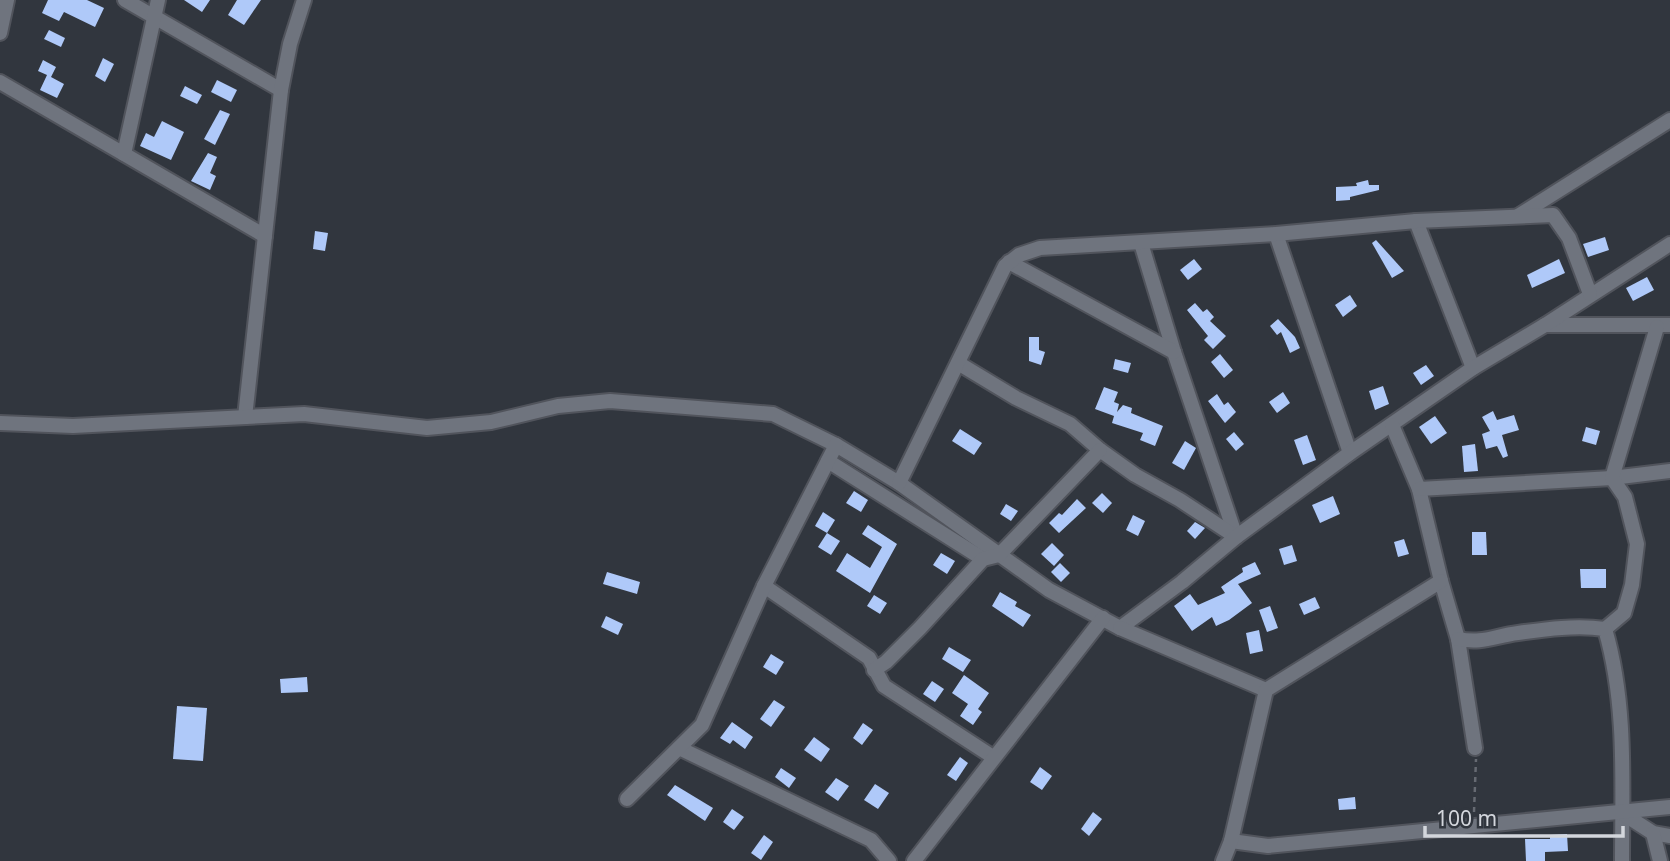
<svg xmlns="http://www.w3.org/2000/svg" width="1670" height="861" font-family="'Noto Sans',sans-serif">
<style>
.building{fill:#afc9f9}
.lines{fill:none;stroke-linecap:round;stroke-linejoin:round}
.minor-casing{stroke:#51545c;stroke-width:18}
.path{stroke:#666a72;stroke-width:2.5;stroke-dasharray:5 5;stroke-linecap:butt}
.minor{stroke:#6f747e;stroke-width:14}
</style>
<rect width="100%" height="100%" fill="#31363e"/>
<g class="building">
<polygon points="48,0 87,0 104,8 95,27 64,12 59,21 42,13"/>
<polygon points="184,0 210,0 202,12"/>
<polygon points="237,0 261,0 244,25 228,15"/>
<polygon points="49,30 65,38 61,47 44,39"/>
<polygon points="103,58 114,64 105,82 95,76"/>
<polygon points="43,60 56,67 51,77 64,84 57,98 40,90 47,75 38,71"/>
<polygon points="217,80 237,90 231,102 211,92"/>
<polygon points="185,86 202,95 197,104 180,96"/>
<polygon points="220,110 230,114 215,145 204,139"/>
<polygon points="162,121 184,132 171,160 140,146 146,133 154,137"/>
<polygon points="208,153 217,157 210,173 216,176 210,190 191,181"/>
<polygon points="1368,180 1369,185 1379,185 1379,190 1350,197 1350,200 1336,201 1336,187 1357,186 1356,183"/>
<polygon points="315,231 328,233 325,251 313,249"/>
<polygon points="1605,237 1609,250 1588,257 1583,244"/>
<polygon points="1376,240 1404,271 1392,278 1372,243"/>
<polygon points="1194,259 1202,269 1188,280 1180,270"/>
<polygon points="1559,259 1565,273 1532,288 1527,275"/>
<polygon points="1647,277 1654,290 1633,301 1626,288"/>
<polygon points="1350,295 1357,306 1343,317 1335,305"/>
<polygon points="1195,303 1203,312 1207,309 1214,317 1210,321 1226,336 1213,349 1204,340 1208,336 1187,310"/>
<polygon points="1278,319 1295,337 1300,348 1290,353 1281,332 1277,335 1270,326"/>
<polygon points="1029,337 1039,337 1039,350 1045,352 1041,365 1029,361"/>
<polygon points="1220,354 1233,370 1224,378 1211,362"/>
<polygon points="1115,359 1131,363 1128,373 1113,369"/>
<polygon points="1426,365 1434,376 1421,385 1413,373"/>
<polygon points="1383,386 1389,404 1375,410 1369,391"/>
<polygon points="1104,387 1118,392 1114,402 1119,404 1117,412 1123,405 1132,408 1131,413 1163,426 1155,446 1140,440 1143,433 1112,423 1114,416 1095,409"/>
<polygon points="1283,392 1290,403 1277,413 1269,402"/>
<polygon points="1217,394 1224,405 1228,402 1236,412 1225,423 1208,401"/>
<polygon points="1493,411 1497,420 1514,415 1519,430 1502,435 1508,456 1503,458 1497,446 1486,449 1482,434 1490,431 1482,417"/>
<polygon points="1435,416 1447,433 1431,444 1419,427"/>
<polygon points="1586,427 1600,431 1596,445 1582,441"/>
<polygon points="960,429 982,443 974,455 952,441"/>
<polygon points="1234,432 1244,444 1236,451 1226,439"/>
<polygon points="1307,435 1316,460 1303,465 1294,440"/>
<polygon points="1185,441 1196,448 1184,470 1172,463"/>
<polygon points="1475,444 1478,471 1464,472 1462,446"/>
<polygon points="854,491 868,500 861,512 846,503"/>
<polygon points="1102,493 1112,503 1103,513 1092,503"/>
<polygon points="1333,496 1340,514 1320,523 1312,505"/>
<polygon points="1077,499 1086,508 1059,533 1049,523 1059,513 1062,515"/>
<polygon points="1006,504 1018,511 1011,521 1000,514"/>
<polygon points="823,512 835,520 827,533 815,526"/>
<polygon points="1133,515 1145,521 1138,536 1126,530"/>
<polygon points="1195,522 1205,528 1195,539 1187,531"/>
<polygon points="868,525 897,544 870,593 836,571 847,553 870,568 882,547 862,534"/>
<polygon points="1472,532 1486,532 1487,555 1472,555"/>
<polygon points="827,533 840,541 831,555 818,547"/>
<polygon points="1404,539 1409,554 1398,557 1394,542"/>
<polygon points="1052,543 1064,555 1054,566 1041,554"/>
<polygon points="1292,545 1297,561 1284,565 1279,549"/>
<polygon points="941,553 955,561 947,574 933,565"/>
<polygon points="1255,562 1261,574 1238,584 1252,603 1229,620 1216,626 1212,617 1192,631 1174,606 1190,594 1198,605 1225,593 1221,587 1243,572 1242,568"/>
<polygon points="1060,563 1070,573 1061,582 1051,572"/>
<polygon points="1580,569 1606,569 1606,588 1581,588"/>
<polygon points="607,572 640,582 637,594 603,584"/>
<polygon points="1000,592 1017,602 1015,606 1031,615 1023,627 992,606"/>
<polygon points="874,595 887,603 880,614 867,606"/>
<polygon points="1315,597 1320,608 1304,615 1299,604"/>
<polygon points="1270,606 1278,628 1267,632 1259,610"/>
<polygon points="606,616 623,624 618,635 601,627"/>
<polygon points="1259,630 1263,651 1250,654 1246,633"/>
<polygon points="949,647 971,660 963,672 942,659"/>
<polygon points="771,654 784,662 776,675 763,667"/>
<polygon points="964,675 989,693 978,709 982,712 973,725 960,716 968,704 952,693"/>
<polygon points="307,677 308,692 281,693 280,679"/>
<polygon points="932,681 944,689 935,702 923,694"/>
<polygon points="774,700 785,707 771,727 760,719"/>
<polygon points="177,706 207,708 203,761 173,759"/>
<polygon points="732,722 753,737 745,749 733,740 730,744 720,738"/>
<polygon points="863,723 873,730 862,745 853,738"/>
<polygon points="814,737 830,749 821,762 804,750"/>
<polygon points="960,757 968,763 956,781 947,775"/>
<polygon points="1040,767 1052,776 1042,790 1030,782"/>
<polygon points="781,768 796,778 789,788 775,777"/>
<polygon points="836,778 849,786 838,801 825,792"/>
<polygon points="875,784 889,793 878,809 864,800"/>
<polygon points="675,785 713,808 705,821 667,795"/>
<polygon points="1355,797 1356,809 1339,810 1338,799"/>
<polygon points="732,809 744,817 734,830 723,822"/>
<polygon points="1093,812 1102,819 1089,836 1081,829"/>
<polygon points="1567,834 1568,851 1545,852 1545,861 1526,861 1525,839 1550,839 1550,835"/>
<polygon points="764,835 773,842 761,860 751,853"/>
</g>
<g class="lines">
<defs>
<g id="minor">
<polyline points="125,0 281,90"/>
<polyline points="0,33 7,0"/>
<polyline points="0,82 265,236"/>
<polyline points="124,154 158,0"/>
<polyline points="1518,216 1670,120"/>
<polyline points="1416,221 1473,368"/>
<polyline points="1276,234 1350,453"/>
<polyline points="1141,243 1174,352 1236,537"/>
<polyline points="1009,262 1174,352"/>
<polyline points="1545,325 1670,325"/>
<polyline points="958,363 1016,398 1070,424 1100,450 1135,475 1180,500 1236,537"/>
<polyline points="245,417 281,90 290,44 304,0"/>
<polyline points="0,423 73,426 304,414 427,428 491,422 558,406 610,401 773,414 836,445 899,483 1049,590 1120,628 1182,582 1236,537 1350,453 1473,368 1545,325 1670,244"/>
<polyline points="1392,425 1419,489 1441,581 1458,639 1475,748"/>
<polyline points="828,461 983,559"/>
<polyline points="899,483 1005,266 1019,255 1040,248 1276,234 1416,221 1553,215 1569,238 1590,294"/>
<polyline points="1419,489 1612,478 1670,471"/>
<polyline points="764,586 869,658 884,686 993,757"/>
<polyline points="1120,628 1266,690"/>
<polyline points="1605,629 1624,613 1632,585 1637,544 1625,497 1612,478 1657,327"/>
<path d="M1458 639C1483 644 1494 636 1518 633 1547 629 1576 625 1605 629 1627 704 1622 784 1622 861"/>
<polyline points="874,670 886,662 920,628 983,559 999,555 1100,450"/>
<polyline points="679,748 871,840 889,861"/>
<polyline points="627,799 702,725 764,586 836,445"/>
<polyline points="1622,813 1653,833 1670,836"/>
<polyline points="1653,833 1660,861"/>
<polyline points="1231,841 1268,846 1670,807"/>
<polyline points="914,861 1103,618"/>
<polyline points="1223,861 1231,841 1266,690 1441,581"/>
</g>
</defs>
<use href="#minor" class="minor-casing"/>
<polyline class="path" points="1474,812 1476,759"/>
<use href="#minor" class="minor"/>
</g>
<path d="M1425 826v10h198v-10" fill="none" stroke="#d3d6dc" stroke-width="3.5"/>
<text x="1436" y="826" font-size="21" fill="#d3d6dc" stroke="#31363e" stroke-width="5" paint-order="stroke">100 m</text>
</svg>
